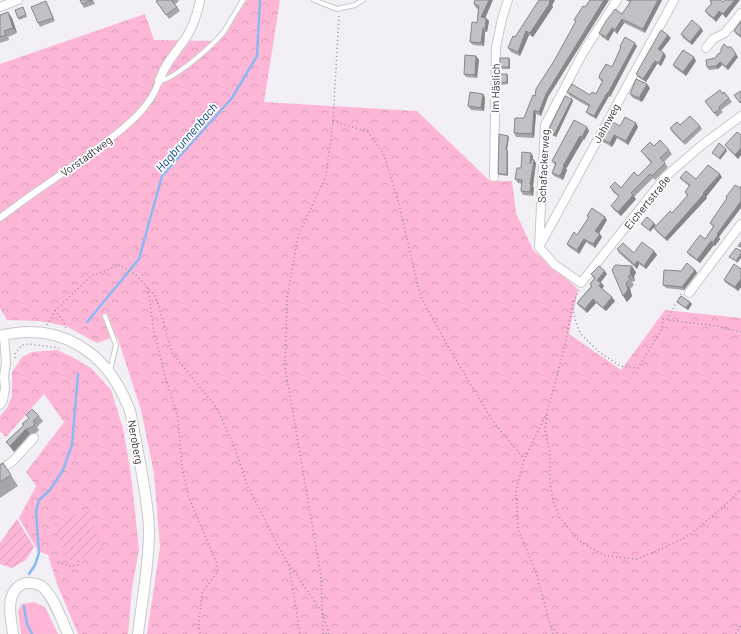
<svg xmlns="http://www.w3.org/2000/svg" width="741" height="634" font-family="Barlow,sans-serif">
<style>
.grass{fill:#feb6d6}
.forest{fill:url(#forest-crowns)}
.garden{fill:url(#garden-furrows)}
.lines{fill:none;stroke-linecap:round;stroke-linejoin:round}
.stream{stroke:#8ab9f4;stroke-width:2.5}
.service-casing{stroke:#c9c8cb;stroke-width:6}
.pedestrian-casing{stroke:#c9c8cb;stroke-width:8}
.minor-casing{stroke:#c9c8cb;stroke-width:10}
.tertiary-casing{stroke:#c9c8cb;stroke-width:12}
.path{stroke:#919093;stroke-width:1.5;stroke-dasharray:1 3;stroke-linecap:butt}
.service{stroke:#fff;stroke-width:4}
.pedestrian{stroke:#fff;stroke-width:6}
.minor{stroke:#fff;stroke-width:8}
.tertiary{stroke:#fff;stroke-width:10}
.wall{fill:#a5a6a9}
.shaded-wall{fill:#868789}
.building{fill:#c0c1c4;stroke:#868789}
.labels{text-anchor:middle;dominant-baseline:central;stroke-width:3.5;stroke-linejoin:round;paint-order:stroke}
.street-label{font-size:11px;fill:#303031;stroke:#fff}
.water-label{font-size:12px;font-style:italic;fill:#064485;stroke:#fff}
</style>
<defs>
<pattern id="forest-crowns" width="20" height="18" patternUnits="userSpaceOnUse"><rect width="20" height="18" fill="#feb6d6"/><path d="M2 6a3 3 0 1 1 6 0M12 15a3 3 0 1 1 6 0" fill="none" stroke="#da9db8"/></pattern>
<pattern id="garden-furrows" width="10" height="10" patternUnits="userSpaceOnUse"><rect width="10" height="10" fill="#feb6d6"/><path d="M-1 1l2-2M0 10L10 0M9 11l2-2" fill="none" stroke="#da9db8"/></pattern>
</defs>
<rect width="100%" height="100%" fill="#f2f0f4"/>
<polygon class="grass" points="34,602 45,607 58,634 21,634 18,611 22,604"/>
<g class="forest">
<polygon points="247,0 280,0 264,102 417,111 490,181 512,181 516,213 533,250 578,289 569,334 621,370 665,310 741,318 741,634 147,634 160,547 154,473 141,410 117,336 97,343 66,326 39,321 7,320 0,308 0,64 145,14 154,40 220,41"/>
<polygon points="57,350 72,357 91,368 111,390 123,428 131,475 139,549 132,588 128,634 78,634 57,584 48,555 38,551 19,518 36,486 26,472 64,422 44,394 6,437 0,431 0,416 7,408 12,396 12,372 22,357 32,352"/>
</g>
<g class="garden">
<polygon points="88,509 104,553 66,561 55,524"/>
<polygon points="17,519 34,547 26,560 12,568 0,564 0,543"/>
</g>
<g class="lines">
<g class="stream">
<polyline points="87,322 139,259 162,176 232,98 257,56 260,0"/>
<polyline points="29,574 35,565 39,553 36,512 39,500 50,490 63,470 72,445 78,374"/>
<polyline points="24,606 27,624 32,634"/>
</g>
<defs>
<g id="service">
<polyline points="314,0 337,9 355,5 363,0"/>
<path d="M159 81C174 80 216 43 225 30 231 20 237 10 243 0"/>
<polyline points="105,316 116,345 110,371"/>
</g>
<path id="pedestrian" d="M0 218C33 192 69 170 102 145 124 128 151 108 159 81"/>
<g id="minor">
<polyline points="617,0 584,51 545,125 539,247 554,264 581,283 666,176 702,145 741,116"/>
<polyline points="0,7 18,0"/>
<polyline points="706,48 713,39 725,33 741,13"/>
<path d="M159 81C165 65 170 60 180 46 190 34 197 16 200 0"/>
<polyline points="494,177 496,47 502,19 508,0"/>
<polyline points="540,245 674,0"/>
<polyline points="689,293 741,224"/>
<polyline points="0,405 3,400 5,388 4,377 6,362 4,335"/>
<polyline points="0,470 13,461 34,438"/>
</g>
<g id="tertiary">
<path d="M0 336C59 321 106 351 128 406 131 412 132 420 133 426 136 440 138 454 141 468 144 489 149 511 149 531 149 566 142 600 138 634"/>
<path d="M13 634C11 618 4 592 23 584 28 582 36 583 41 586 53 594 62 621 68 634"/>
</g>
</defs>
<use href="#service" class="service-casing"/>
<use href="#pedestrian" class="pedestrian-casing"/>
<use href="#minor" class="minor-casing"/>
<use href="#tertiary" class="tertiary-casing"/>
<g class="path">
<polyline points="333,121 368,132 384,155 398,200 420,295 449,348 492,420 524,459"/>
<polyline points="148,288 154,332 165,376 178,418 182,467 189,498 217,564 218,571 202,593 199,622 200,634"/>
<polyline points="681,294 667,320 717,326 741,332"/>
<polyline points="573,308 576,323 580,333 599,352 620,366 638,368 662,329 663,319 667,320"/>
<polyline points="55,310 64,322 66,329"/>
<polyline points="47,325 55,311 91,276 120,265 136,275 156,297 172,353 217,408 234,446 248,487 283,555 321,611"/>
<polyline points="15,358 15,354 22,345 30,344 59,348"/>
<polyline points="547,415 545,431 550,453 550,481 553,501 559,516 575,536 581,542 606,556 637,559 666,547 691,534 726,504 741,489"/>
<polyline points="58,562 69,566 78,565 79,558"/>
<polyline points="289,565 300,634"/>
<polyline points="323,614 329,634"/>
<polyline points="551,627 559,634"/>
<polyline points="323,634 321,576 285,367 287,299 298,236 326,176 333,121 339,15"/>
<polyline points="553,634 535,570 518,529 516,491 524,459 547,413 565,346 572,306 579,290"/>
<polyline points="736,634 741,624"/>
</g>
<use href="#service" class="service"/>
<use href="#pedestrian" class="pedestrian"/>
<use href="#minor" class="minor"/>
<use href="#tertiary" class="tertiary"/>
</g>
<g class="wall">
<polygon points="80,0 93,0 95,4 84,8"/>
<polygon points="158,0 179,0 178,2 175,4 180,11 169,19 156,1"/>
<polygon points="475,0 485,18 489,21 487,32 485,32 484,46 473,45 470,42 477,23 478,9 476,8 474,4"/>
<polygon points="539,0 555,0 552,5 553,7 533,37 529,35 520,56 511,52 508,48 515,37"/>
<polygon points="590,0 609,0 548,97 541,116 536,114 534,138 516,137 514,133 524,118 535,96 576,22 574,20 585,7"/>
<polygon points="625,0 662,0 645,33 624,23 617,34 614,31 608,41 602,37 599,33 622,14 630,2"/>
<polygon points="710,1 723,2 726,18 722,14 716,22 708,15 705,11 711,4"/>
<polygon points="48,5 55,21 40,27 38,23"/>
<polygon points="23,7 24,9 27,17 19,20 18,18"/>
<polygon points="0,15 12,18 17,33 8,37 9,40 0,43"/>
<polygon points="741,21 741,38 736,34 734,31"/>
<polygon points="701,28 703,31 692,45 683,38 681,34"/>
<polygon points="671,38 661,51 666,56 661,66 657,64 646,82 638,77 636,74"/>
<polygon points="620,46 637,46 610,97 609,96 596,119 589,115 586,112 589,107 570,96 567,92 590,95 596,94 603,82 601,81 599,78 612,67 621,48"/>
<polygon points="476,56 479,60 477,78 466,77 464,74"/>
<polygon points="738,57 728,70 722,65 718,69 709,70 707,67 706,60"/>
<polygon points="509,58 510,60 510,69 502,69 500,67"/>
<polygon points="696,61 686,76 675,68 673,65"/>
<polygon points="507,74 508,76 508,84 501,85 500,83"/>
<polygon points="650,88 642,102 633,98 630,94"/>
<polygon points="483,94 485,98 484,111 471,110 468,106"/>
<polygon points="723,94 729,98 732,102 721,110 723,112 717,117 705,101"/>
<polygon points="572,99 573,101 556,137 550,134 549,133"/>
<polygon points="636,123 638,127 628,145 617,138 612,147 603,142 601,139 607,133 620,126"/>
<polygon points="700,126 702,129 685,145 672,132 670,128"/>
<polygon points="587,127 589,131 584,140 583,140 566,169 567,170 563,180 554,176 552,173 555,165 552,161"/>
<polygon points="741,135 741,155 738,159 728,149 725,145"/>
<polygon points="509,137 507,150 508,152 508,176 500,175 498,174"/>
<polygon points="654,146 669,150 672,154 664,162 668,167 655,180 653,178 634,197 636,199 621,216 614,210 611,206 619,197 613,192 610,187 621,188 638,176 651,163 644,155 641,151"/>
<polygon points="531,153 533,156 533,160 536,163 533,186 534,188 533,196 523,195 521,191 522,184 518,183 515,179 521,168"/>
<polygon points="722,177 706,197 707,198 667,241 657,232 654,228 672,213 687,196 685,192 689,186 683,181 680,178 696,179"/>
<polygon points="735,185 719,237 720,239 715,246 714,245 700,263 689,255 687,252 705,239 713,227 710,223 727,199 726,197"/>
<polygon points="587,216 607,220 599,233 602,237 595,248 586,242 579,254 569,247 567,244 577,235 589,217"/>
<polygon points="617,249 634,253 654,251 657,255 646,269 639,264 637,269 619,253"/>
<polygon points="741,269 741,287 738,291 726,283 724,280"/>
<polygon points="612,270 636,272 634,277 635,281 632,282 634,285 630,289 632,296 627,302"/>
<polygon points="695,270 697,273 684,290 666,288 663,285"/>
<polygon points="591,274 607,274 601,282 604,286 602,289 615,301 606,311 596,303 587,313 579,306 577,303 591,286 590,284 594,279"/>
<polygon points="677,302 692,304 688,310 679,304"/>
<polygon points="26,415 39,416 43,421 37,427 39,430 36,433 30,434 14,452 6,442 24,425 29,418"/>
<polygon points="3,463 18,486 0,498 0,465"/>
</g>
<g class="shaded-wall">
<polygon points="489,0 493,0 484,21 481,17"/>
<polygon points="550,0 555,0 552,5 553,7 533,37 530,33"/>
<polygon points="604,0 609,0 548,97 541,116 539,112 546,94"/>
<polygon points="658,0 662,0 645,33 643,29"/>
<polygon points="735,0 740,0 726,18 723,14"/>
<polygon points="719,11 722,14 716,22 714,18"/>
<polygon points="8,12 12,18 17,33 13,28"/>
<polygon points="486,18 489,21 487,32 485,29"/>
<polygon points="622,19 624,23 617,34 615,30"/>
<polygon points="483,28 485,32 484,46 481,43"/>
<polygon points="612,28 614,31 608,41 606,37"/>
<polygon points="701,28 703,31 692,45 690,42"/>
<polygon points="526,31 529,35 520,56 518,52"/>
<polygon points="668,35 671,38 660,52 658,49"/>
<polygon points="635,43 637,46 610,97 608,93"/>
<polygon points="664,53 666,56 661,66 659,63"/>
<polygon points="736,54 738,57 728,70 726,67"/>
<polygon points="476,56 479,60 477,78 475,75"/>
<polygon points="694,57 696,61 686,76 683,72"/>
<polygon points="509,58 510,60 510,69 509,67"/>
<polygon points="655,61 657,64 646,82 643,79"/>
<polygon points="720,62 722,65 718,69 716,66"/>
<polygon points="507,74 508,76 508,84 507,82"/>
<polygon points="647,84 650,88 642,102 639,98"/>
<polygon points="607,93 609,96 596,119 594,116"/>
<polygon points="483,94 485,98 484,111 481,108"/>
<polygon points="572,99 573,101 556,137 554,135"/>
<polygon points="534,110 536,114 534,138 532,134"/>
<polygon points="636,123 638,127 628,145 626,141"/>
<polygon points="587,127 589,131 584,140 582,137"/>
<polygon points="614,135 617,138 612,147 610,143"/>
<polygon points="508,136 509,137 507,150 508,152 508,176 507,174 506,150"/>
<polygon points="580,136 583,140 566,169 567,170 563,180 560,176 563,166"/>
<polygon points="741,148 741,155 738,159 735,155"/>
<polygon points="726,149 727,151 720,160 719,158"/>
<polygon points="531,153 533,156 532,167 530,164"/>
<polygon points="534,160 536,163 533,186 534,188 533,196 530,192 530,184"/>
<polygon points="720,174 722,177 706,197 707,198 667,241 665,238"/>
<polygon points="633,195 636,199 621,216 618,212"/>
<polygon points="741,201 741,208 719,237 720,239 715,246 713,242 717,234"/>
<polygon points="605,217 607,220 598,235 595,231"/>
<polygon points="654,223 656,225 650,232 649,230"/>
<polygon points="600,234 602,237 595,248 593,244"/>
<polygon points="584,239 586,242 579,254 577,250"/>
<polygon points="711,241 714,245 700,263 697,260"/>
<polygon points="654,251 657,255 646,269 644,266"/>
<polygon points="741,254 741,258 737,263 736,261"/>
<polygon points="637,261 639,264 637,269 635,265"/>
<polygon points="632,266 636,272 634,277 635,281 631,275 630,271"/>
<polygon points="695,270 697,273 684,290 682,287"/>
<polygon points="605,271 607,274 600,283 597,280"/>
<polygon points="741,279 741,287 738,291 735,287"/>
<polygon points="601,283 604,286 601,290 599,286"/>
<polygon points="626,283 630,289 632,296 627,302 623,296"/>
<polygon points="612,297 615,301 606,311 603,308"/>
<polygon points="593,299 596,303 587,313 585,309"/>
<polygon points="690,302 692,304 688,310 686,308"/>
<polygon points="26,429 30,434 14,452 10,446"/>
</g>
<g class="building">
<polygon points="80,0 92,0 82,4"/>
<polygon points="158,0 173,0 172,1 177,7 166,15 156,1"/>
<polygon points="475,0 489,0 481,17 486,18 485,29 483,28 481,43 470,42 472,22 477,23 479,6 474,4"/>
<polygon points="539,0 550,0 549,2 550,3 530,33 526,31 518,52 508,48 513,36 515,37"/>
<polygon points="590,0 604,0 546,94 539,112 534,110 532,134 514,133 515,118 524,118 533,95 535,96 536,89 554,61 576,21 574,20 583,6 585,7"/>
<polygon points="629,0 658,0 643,29 622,19 615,30 612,28 606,37 599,33 606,21 615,9 622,14 631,1"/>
<polygon points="711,0 721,0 723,2 725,0 735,0 723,14 719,11 714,18 705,11 712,3 710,1"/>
<polygon points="46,1 53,18 38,23 31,7"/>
<polygon points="23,7 26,15 18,18 15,10"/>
<polygon points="8,12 13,28 4,31 6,35 0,37 0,15"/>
<polygon points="692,20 701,28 690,42 681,34"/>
<polygon points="741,21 741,36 734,31"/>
<polygon points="661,30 668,35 658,49 664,53 659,63 655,61 643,79 636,74"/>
<polygon points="625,37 635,43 608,93 607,93 594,116 586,112 590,105 567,92 572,84 590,95 592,92 596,94 603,80 599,78 600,74 606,64 612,67 621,47 620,46"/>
<polygon points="724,44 727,47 731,47 736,54 726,67 720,62 716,66 707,67 706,60 715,58 718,54 721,52 721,49"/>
<polygon points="683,50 694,57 683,72 673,65"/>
<polygon points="465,55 476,56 475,75 464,74"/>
<rect x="500" y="58" width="9" height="9"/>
<polygon points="500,74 507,74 507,82 500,83"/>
<polygon points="636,79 647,84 639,98 630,94"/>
<polygon points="720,90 723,94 724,92 729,98 719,107 720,109 714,113 705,101"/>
<polygon points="741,91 741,102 740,103 734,95"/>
<polygon points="470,92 483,94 481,108 468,106"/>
<polygon points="565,96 572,99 554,135 549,133 549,129"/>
<polygon points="690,116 700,126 683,142 670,128 677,122 680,125"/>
<polygon points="625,117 636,123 626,141 614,135 610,143 601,139 604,132 607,133 613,122 620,126"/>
<polygon points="574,120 587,127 582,137 580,136 563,166 564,167 560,176 552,173 556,163 552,161"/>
<polygon points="737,132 741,135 741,148 735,155 725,145"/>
<polygon points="499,134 508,136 506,150 507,150 507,174 498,174"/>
<polygon points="660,140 669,150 660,158 665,163 652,176 650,174 631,193 633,195 618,212 611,206 619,196 610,187 615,182 621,188 634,172 638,176 652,162 641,151 650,142 654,146"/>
<polygon points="719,143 726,149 719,158 712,153"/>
<polygon points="522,152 531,153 530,164 532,159 534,160 530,184 531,184 530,192 521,191 522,180 515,179 517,168 521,168"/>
<polygon points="708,165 720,174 703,193 704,194 665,238 654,228 670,211 672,213 688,195 685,192 690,185 680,178 686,171 696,179"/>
<polygon points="735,185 740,188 741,186 741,201 717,234 718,235 713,242 711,241 697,260 687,252 700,235 705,239 714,226 710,223 727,198 726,197"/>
<polygon points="592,208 605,217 595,231 600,234 593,244 584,239 577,250 567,244 574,232 577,235 589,217 587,216"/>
<polygon points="647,217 654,223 649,230 641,224"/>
<polygon points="642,242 654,251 644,266 637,261 635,265 617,249 623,243 634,253"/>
<polygon points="741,242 741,247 738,246"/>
<polygon points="736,248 741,251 741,254 736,261 729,257"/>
<polygon points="687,263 695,270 682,287 663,285 664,270 681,271"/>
<polygon points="734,264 741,269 741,279 735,287 724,280"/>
<polygon points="615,265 632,266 630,271 631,275 628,276 630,279 626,283 628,290 623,296 612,270"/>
<polygon points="599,266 605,271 597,280 601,283 599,286 612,297 603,308 593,299 585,309 577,303 592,286 590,284 595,278 591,274"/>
<polygon points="681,296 690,302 686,308 677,302"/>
<polygon points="32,409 39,416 33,421 35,424 32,427 26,429 10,446 6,442 24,425 22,424 29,418 26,415"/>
<polygon points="3,463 11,475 0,482 0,465"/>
</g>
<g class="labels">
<g class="street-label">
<text transform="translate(495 88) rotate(-89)">Im Häslich</text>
<text transform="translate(606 123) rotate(-61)">Jahnweg</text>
<text transform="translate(86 156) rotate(-36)">Vorstadtweg</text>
<text transform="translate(543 166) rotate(-87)">Schafackerweg</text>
<text transform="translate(647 202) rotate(-51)">Eichertstraße</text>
<text transform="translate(136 442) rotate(80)">Neroberg</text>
</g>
<g class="water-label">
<text transform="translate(186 137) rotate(-49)">Hagbrunnenbach</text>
</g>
</g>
</svg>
